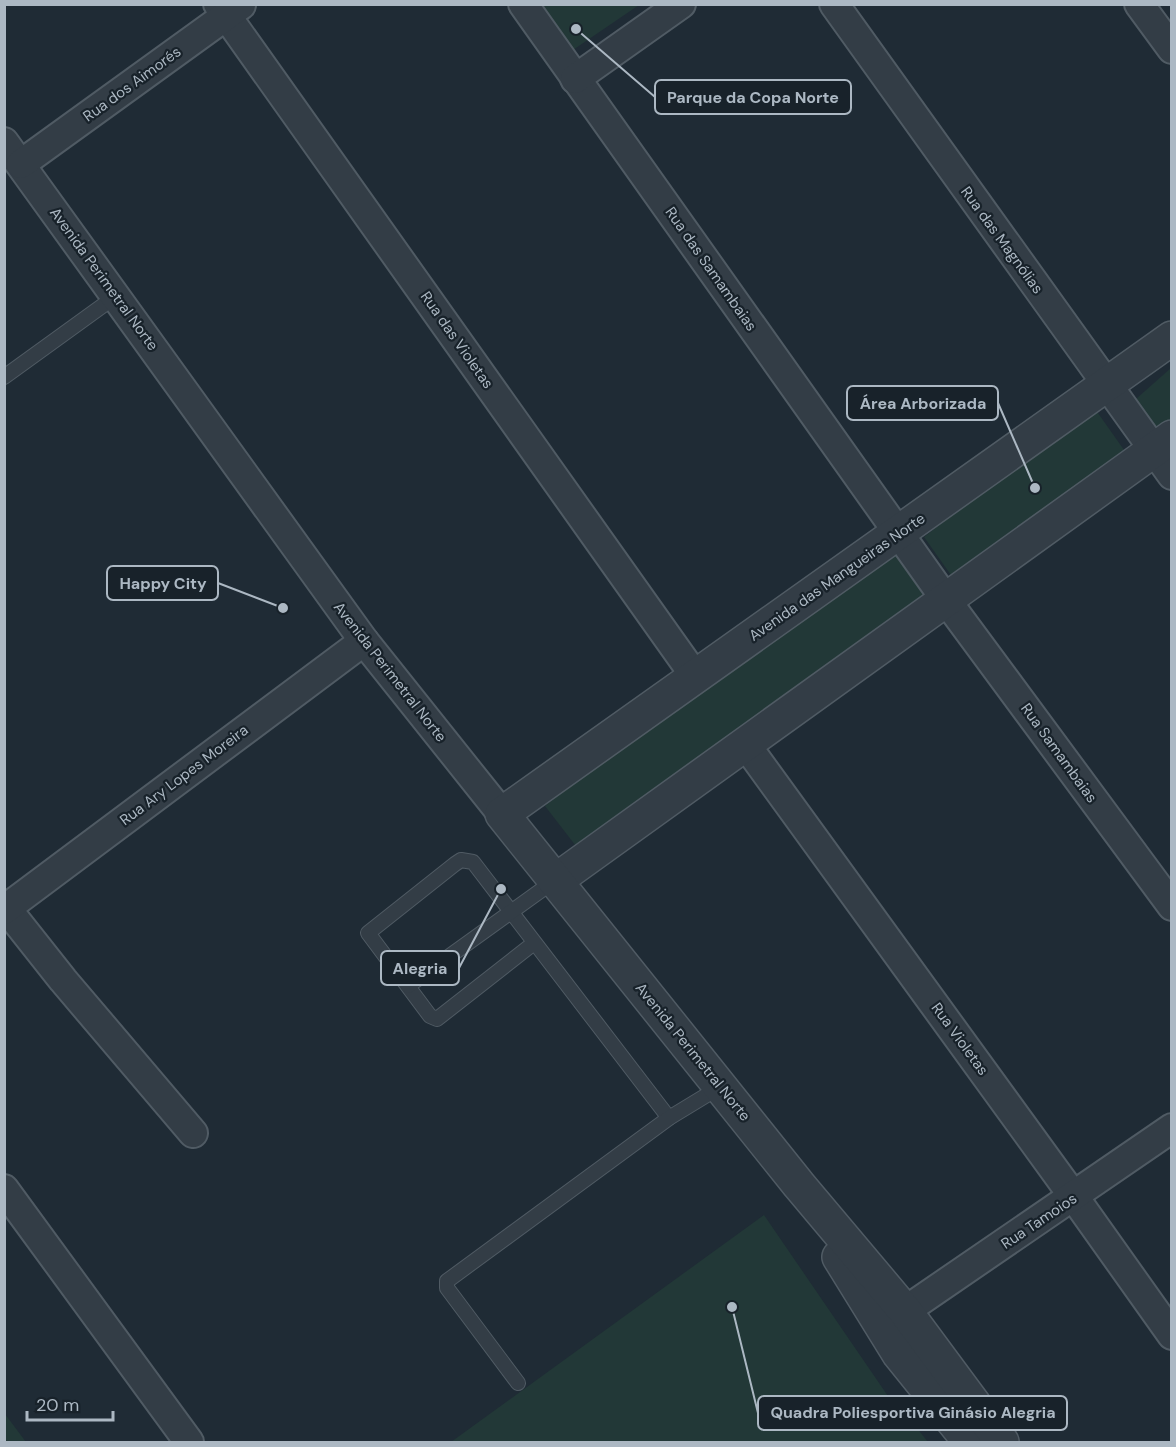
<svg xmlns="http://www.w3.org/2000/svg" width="1176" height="1447" font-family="'DM Sans',sans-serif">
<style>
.green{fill:#223837}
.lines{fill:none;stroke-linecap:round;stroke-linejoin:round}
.service-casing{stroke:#505b64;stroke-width:16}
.minor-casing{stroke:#505b64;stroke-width:32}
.tertiary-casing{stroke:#505b64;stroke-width:36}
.service{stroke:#333d46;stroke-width:14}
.minor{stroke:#333d46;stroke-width:28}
.tertiary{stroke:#333d46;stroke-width:33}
.labels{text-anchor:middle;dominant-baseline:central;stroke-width:4.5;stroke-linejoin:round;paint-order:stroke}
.street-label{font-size:15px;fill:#acb8c3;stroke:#18222a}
.leader{fill:none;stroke:#acb8c3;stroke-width:2}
.callout-dot{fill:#acb8c3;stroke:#18222a;stroke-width:2}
.callout{fill:#18222a;stroke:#acb8c3;stroke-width:2}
.callout-label{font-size:16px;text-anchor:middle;font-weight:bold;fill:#acb8c3}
</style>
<rect width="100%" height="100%" fill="#1f2b35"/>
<g class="green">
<polygon points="530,5 639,5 567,54"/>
<polygon points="1171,368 1171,419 1157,429 1136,399"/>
<polygon points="1093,406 1129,457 953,578 924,537"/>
<polygon points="892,550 927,600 579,850 545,806 632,737"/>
<polygon points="764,1215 890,1399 901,1422 908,1417 928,1442 451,1442"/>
<polygon points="5,1414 26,1442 5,1442"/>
</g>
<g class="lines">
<defs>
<g id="service">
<polyline points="4,377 116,296"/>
<polyline points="534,943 437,1019 430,1016 368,933 455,864 461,860 473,862 669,1118"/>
<polyline points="408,986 554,881"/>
<polyline points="518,1383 447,1288 447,1281 669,1118 720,1087"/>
</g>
<g id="minor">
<polyline points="218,4 695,676"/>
<polyline points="523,4 946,600 1172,906"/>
<polyline points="834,4 1172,475"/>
<polyline points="1139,4 1172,49"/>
<polyline points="575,79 681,4"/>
<polyline points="4,142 364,641 502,814"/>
<polyline points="21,164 241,5"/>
<polyline points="746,745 1074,1197 1172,1335"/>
<polyline points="6,908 63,980 193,1133"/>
<polyline points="4,910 364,641"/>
<polyline points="4,1189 189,1442"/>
<polyline points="905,1311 1172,1128"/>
</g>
<g id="tertiary">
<polyline points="555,881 1172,437"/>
<polyline points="839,1257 899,1354 970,1442"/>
<polyline points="1002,1442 905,1311 799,1185 502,814 1172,338"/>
</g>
</defs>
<use href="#service" class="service-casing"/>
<use href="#minor" class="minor-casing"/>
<use href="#tertiary" class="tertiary-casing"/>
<use href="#service" class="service"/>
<use href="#minor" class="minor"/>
<use href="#tertiary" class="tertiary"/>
</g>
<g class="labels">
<g class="street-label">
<text transform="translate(132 84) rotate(-36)">Rua dos Aimorés</text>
<text transform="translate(1002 240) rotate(54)">Rua das Magnólias</text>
<text transform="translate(711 269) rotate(55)">Rua das Samambaias</text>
<text transform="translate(104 279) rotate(54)">Avenida Perimetral Norte</text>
<text transform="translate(457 340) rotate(55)">Rua das Violetas</text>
<text transform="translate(837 577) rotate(-35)">Avenida das Mangueiras Norte</text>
<text transform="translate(390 672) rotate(52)">Avenida Perimetral Norte</text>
<text transform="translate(1059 753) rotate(54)">Rua Samambaias</text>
<text transform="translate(184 775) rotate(-37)">Rua Ary Lopes Moreira</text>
<text transform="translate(960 1039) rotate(54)">Rua Violetas</text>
<text transform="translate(693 1052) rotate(51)">Avenida Perimetral Norte</text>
<text transform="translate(1039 1221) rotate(-34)">Rua Tamoios</text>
</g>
</g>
<path class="leader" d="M576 29L655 97M1035 488L998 403M283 608L218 583M501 889L459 968M732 1307L758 1413"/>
<g class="callout-dot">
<circle cx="576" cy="29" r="6"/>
<circle cx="1035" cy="488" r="6"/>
<circle cx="283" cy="608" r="6"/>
<circle cx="501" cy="889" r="6"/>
<circle cx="732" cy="1307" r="6"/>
</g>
<g class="callout">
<rect x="655" y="80" width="196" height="34" rx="6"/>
<rect x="847" y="386" width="151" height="34" rx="6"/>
<rect x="107" y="566" width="111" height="34" rx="6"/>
<rect x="381" y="951" width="78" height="34" rx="6"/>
<rect x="758" y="1396" width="309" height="34" rx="6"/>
</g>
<g class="callout-label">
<text x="753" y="103">Parque da Copa Norte</text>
<text x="923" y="409">Área Arborizada</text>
<text x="163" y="589">Happy City</text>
<text x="420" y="974">Alegria</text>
<text x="913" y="1418">Quadra Poliesportiva Ginásio Alegria</text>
</g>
<rect width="1176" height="1447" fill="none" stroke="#acb8c3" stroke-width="12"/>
<path d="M27 1411v9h86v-9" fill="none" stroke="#acb8c3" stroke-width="3"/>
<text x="36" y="1411" font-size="18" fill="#acb8c3" stroke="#18222a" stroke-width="4.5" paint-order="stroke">20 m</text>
</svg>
